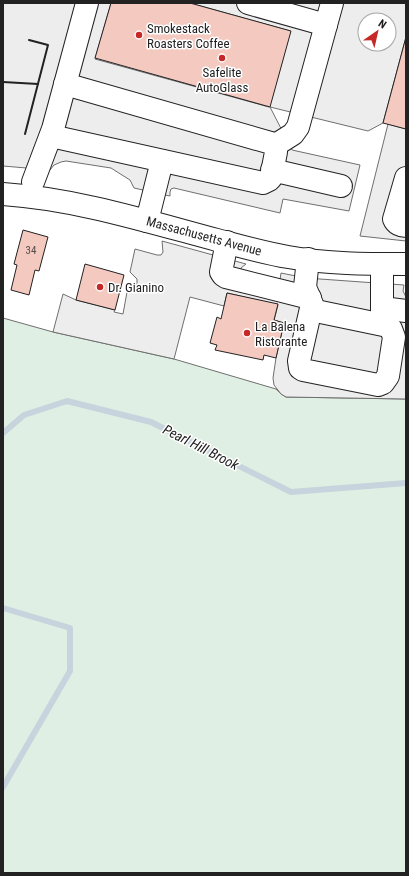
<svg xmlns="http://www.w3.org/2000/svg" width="409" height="876" font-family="'Roboto Condensed',sans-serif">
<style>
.green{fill:#e0efe3;stroke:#6f6f6f}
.parking{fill:#ededed;stroke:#6f6f6f;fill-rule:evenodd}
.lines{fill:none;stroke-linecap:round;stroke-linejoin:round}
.stream{stroke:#c7d3dd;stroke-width:6}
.building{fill:#f3c9c0;stroke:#222}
.minor-casing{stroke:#222;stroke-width:24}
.major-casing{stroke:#222;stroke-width:24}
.minor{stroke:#fff;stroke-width:22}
.major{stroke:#fff;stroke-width:22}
.wall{stroke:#222;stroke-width:2}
.poi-dot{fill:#c62828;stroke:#fff;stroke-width:1.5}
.labels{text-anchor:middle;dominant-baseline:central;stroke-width:3;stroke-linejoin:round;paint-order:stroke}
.number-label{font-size:11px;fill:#564c4a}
.poi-label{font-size:13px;fill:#222;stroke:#fff;text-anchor:start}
.street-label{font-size:13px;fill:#222;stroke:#fff}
.water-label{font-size:14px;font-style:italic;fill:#222;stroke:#fff}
</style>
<rect width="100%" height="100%" fill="#fff"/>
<polygon class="green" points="3,318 53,332 174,359 276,389 281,394 286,397 406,399 406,873 3,873"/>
<g class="parking">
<path d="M3 3H111L95 59 269 107 290 31 190 3H406V37L383 123 368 131 270 107 292 150 360 165 349 211 283 199 280 213 174 188 171 189 170 192V196L134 188 130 180 122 175 111 168 66 161 61 162 54 165 50 170 3 166ZM365 20H389V44H365Z"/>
<polygon points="388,124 406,129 406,241 360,236"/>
<polygon points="162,241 246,264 241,268 241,272 280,280 281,273 306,278 404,285 403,291 406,297 406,399 286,397 281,394 274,385 273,378 276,358 284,323 274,320 278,305 227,293 224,306 190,297 174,359 53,332 63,294 76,300 115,310 114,312 123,314 127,292 135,288 137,283 137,279 130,272 135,249 157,255 161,255 163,252"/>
</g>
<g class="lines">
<g class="stream">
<polyline points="3,433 24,415 67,401 151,422 291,492 406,483"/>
<polyline points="3,608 70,628 70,671 3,787"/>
</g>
</g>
<g class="building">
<polygon points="111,3 190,3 291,31 270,107 95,58"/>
<polygon points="406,37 406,129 383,123"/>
<polygon points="23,230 48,237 39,271 35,270 29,295 11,290 17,265 14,264"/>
<polygon points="85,264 124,275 115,310 76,300"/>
<polygon points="227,293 278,304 274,320 284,323 276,358 264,355 263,360 215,350 217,345 210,343 217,317 221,319"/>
</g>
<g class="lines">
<defs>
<g id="minor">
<polyline points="248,3 326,25"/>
<polyline points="51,136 263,183 269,180 271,178 276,152 276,148 271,143 65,84"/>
<polyline points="274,146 293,134 298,127 332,3"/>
<polyline points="272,170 341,186"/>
<path d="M406 178 394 219C396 224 401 226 406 226"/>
<polyline points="33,182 53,129 87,3"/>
<polyline points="147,221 162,161"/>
<polyline points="227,242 221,272 223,275 226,277 310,298"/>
<polyline points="308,259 305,287 312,304 299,361 300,368 303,370 378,385 383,383 388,376 394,337 391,329 382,318 382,264"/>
<polyline points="382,308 406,311"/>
<polyline points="311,310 388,326"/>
</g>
<path id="major" d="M3 194C76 199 146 221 217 240 240 246 264 253 288 257 327 264 366 264 406 264"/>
</defs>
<use href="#minor" class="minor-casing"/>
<use href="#major" class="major-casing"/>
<use href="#minor" class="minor"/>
<use href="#major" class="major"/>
<g class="wall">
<polyline points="3,82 38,84"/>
<polyline points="25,134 48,45 29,40"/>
</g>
</g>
<g class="poi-dot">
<circle cx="139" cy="35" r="4"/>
<circle cx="222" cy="58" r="4"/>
<circle cx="100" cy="287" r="4"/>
<circle cx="247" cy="333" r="4"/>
</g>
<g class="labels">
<g class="number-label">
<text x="31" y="250">34</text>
</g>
<g class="poi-label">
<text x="147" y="28">Smokestack<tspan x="147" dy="15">Roasters Coffee</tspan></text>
<text x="222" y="72" text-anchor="middle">Safelite<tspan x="222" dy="15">AutoGlass</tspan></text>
<text x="108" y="287">Dr. Gianino</text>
<text x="255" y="326">La Balena<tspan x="255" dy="15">Ristorante</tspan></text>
</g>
<g class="street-label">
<text transform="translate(204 236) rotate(15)">Massachusetts Avenue</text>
</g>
<g class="water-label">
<text transform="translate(201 447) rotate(27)">Pearl Hill Brook</text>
</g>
</g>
<rect width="409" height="876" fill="none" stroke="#222222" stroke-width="8"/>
<g transform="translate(377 32) rotate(34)"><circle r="19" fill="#ffffff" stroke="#a7a7a7"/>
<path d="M0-3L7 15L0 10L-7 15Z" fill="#c62828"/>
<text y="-6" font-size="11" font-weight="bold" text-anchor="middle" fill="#222222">N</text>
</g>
</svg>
